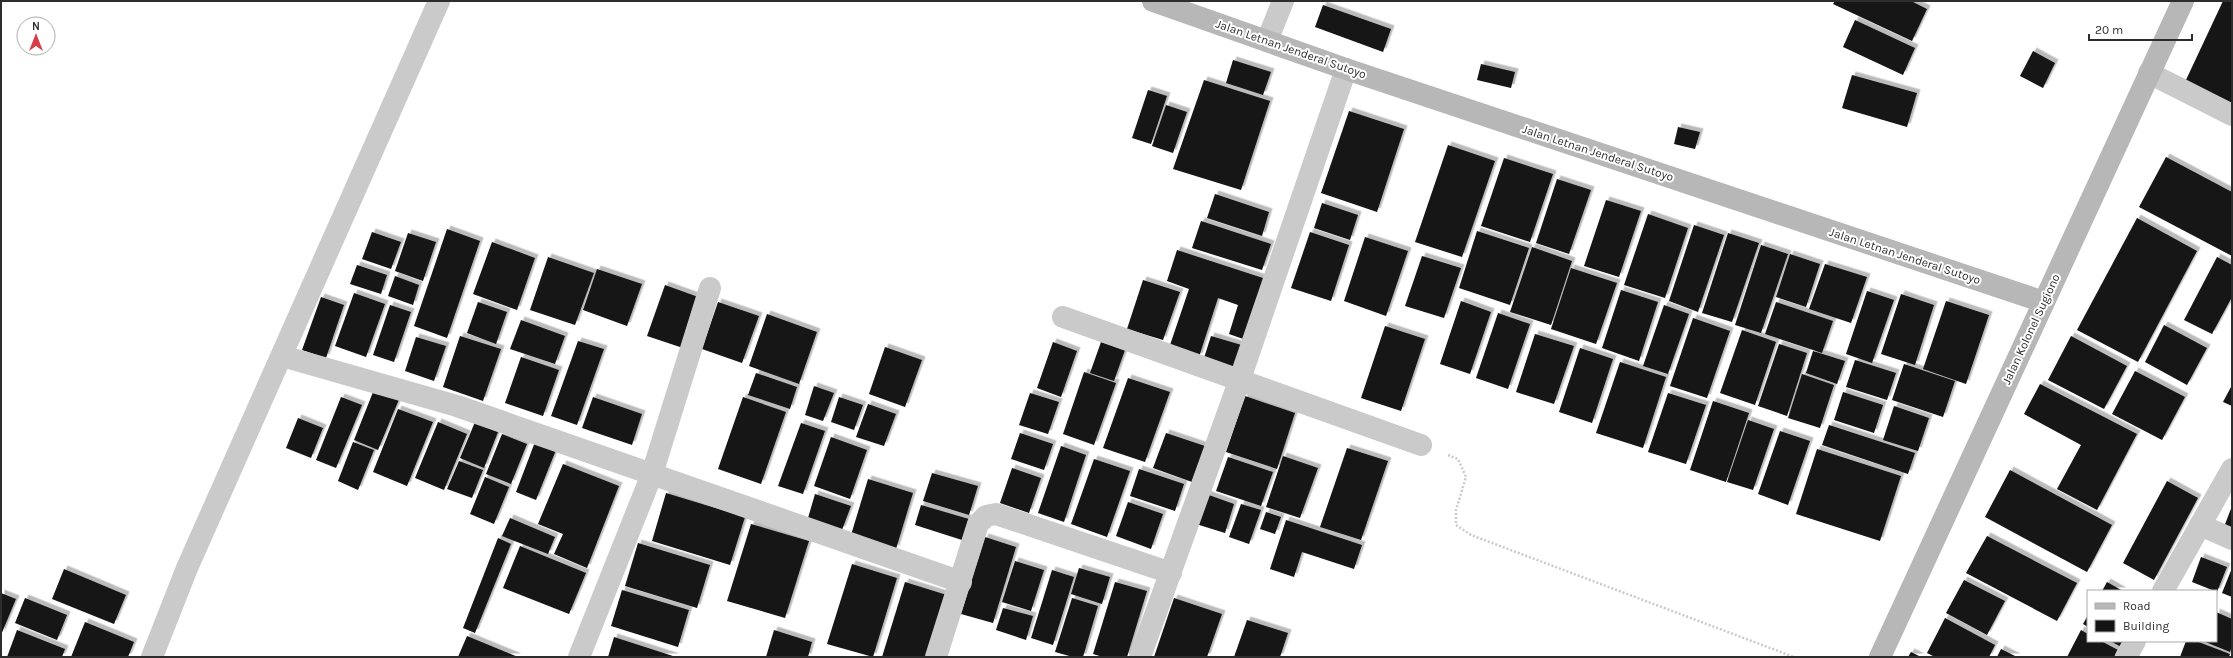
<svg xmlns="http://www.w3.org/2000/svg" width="2233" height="658" font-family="Karla,sans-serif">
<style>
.building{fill:#141414;filter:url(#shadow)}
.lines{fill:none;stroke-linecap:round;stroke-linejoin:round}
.path{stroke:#cacaca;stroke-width:2.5;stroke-dasharray:2 2;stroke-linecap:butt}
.street{stroke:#cacaca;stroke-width:22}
.secondary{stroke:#b7b7b7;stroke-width:22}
.labels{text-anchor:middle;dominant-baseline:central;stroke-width:4;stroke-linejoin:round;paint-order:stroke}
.street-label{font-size:12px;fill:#2d2d2d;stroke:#fff}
</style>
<defs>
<filter id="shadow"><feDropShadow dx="3.5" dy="-3.5" stdDeviation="0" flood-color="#0004"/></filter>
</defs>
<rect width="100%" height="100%" fill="#fff"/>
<g class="building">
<polygon points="1835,1 1911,1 1927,9 1912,41 1833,4"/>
<polygon points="2223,1 2232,1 2232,104 2185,82"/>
<polygon points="1323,5 1391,29 1383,52 1315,27"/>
<polygon points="1855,20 1915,48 1903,75 1843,47"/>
<polygon points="2033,51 2055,63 2043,88 2020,76"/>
<polygon points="1233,60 1271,72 1263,95 1226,83"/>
<polygon points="1481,64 1515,72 1511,88 1477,80"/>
<polygon points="1852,75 1917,93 1907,127 1842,108"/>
<polygon points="1204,80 1270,101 1241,190 1173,169"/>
<polygon points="1148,90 1167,96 1151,144 1132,138"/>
<polygon points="1166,105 1187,112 1173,153 1152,146"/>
<polygon points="1349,111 1404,129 1377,212 1321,193"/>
<polygon points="1678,127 1700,132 1695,149 1674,144"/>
<polygon points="1448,145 1495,161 1462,257 1415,242"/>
<polygon points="2166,157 2232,192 2232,256 2139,207"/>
<polygon points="1504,158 1553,174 1530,242 1481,226"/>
<polygon points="1557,179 1591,190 1569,254 1536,243"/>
<polygon points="1215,194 1269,212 1262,236 1207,218"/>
<polygon points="1606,200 1641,211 1619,277 1584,266"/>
<polygon points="1322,203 1358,215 1350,240 1314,228"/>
<polygon points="1648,214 1688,228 1665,298 1624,285"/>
<polygon points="2137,218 2197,251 2138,362 2077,330"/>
<polygon points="1201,221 1271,244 1262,270 1192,248"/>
<polygon points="1694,225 1724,235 1698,312 1669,301"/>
<polygon points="447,229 480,241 447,338 414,326"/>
<polygon points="1477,231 1529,248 1510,305 1459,288"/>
<polygon points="372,232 401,242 391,269 362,259"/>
<polygon points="1310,232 1349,245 1331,301 1291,288"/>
<polygon points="408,233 436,242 423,281 395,271"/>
<polygon points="1728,233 1759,243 1732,322 1702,313"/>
<polygon points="1365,237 1408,251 1386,316 1344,301"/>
<polygon points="492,242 535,258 517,310 473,294"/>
<polygon points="1761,245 1788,254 1761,333 1735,325"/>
<polygon points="1532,247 1572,261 1551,325 1510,312"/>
<polygon points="1177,250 1266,279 1246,340 1229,334 1238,305 1218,298 1199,357 1169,348 1189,289 1167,281"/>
<polygon points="1790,254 1820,264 1806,307 1776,297"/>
<polygon points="1422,256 1461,268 1444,318 1405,306"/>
<polygon points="548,257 594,273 575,325 530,310"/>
<polygon points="2217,257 2232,265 2232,297 2212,334 2184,320"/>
<polygon points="1825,264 1867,277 1851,323 1809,309"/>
<polygon points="357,265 387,275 381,294 350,284"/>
<polygon points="1571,268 1617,283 1596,344 1551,329"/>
<polygon points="597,269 642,284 627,326 583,310"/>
<polygon points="395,276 419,285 413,305 388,296"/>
<polygon points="1143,280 1180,292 1163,340 1127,329"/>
<polygon points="665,285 701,298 683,348 647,336"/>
<polygon points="1621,290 1658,302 1639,361 1602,348"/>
<polygon points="1867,291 1894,300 1872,363 1846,354"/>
<polygon points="354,293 385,304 366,357 335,346"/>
<polygon points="1901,294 1934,305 1915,365 1881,354"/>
<polygon points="321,297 344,305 326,358 302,350"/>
<polygon points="1461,301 1491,312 1470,374 1440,364"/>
<polygon points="1946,301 1989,315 1966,384 1923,369"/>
<polygon points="478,302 507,312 496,344 467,333"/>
<polygon points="718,302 759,316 742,363 702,349"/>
<polygon points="1776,302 1833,321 1822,353 1765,334"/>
<polygon points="390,305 411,312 394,362 373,355"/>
<polygon points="1664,305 1689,314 1668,374 1643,366"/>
<polygon points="1498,313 1530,324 1508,389 1476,378"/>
<polygon points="767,314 817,332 799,384 749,366"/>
<polygon points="1693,318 1730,331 1707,398 1670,386"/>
<polygon points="521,320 565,336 555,364 510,349"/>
<polygon points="2164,325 2207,348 2187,385 2145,362"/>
<polygon points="1385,326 1425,339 1401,411 1361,398"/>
<polygon points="1742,330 1776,342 1755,405 1720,393"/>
<polygon points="1535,334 1574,346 1554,404 1516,392"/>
<polygon points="460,336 501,349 483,401 443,387"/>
<polygon points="1211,336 1245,346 1237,369 1204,358"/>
<polygon points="2071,336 2127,366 2104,409 2048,380"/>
<polygon points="416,337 446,346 434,381 405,371"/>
<polygon points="578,341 604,349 577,425 551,416"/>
<polygon points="1053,342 1077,351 1061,397 1037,388"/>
<polygon points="1101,342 1125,350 1114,381 1090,373"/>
<polygon points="1779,344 1807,353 1787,416 1758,406"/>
<polygon points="885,347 922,360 905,407 869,394"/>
<polygon points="1580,348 1613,359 1592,423 1559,412"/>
<polygon points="1813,351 1845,361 1837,384 1806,373"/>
<polygon points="521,357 559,370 543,416 505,403"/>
<polygon points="1855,360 1896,373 1887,400 1846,387"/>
<polygon points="1620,362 1666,377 1643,448 1596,433"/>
<polygon points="1904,364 1955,381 1943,417 1892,400"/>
<polygon points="2135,371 2185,397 2162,440 2112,414"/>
<polygon points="1084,372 1116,383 1094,445 1063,434"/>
<polygon points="756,373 797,387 790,409 748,395"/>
<polygon points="1802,374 1834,385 1820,428 1788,418"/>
<polygon points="1128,378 1170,392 1145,462 1103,448"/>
<polygon points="2040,384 2137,434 2097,510 2057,489 2081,445 2024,414"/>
<polygon points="2232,385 2232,406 2223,402"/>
<polygon points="814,386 834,393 823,421 805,415"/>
<polygon points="375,387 400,397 378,450 354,440"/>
<polygon points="1843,392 1883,405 1874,433 1834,420"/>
<polygon points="1030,393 1059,402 1048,434 1019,425"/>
<polygon points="1668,393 1706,405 1686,464 1648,452"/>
<polygon points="1245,396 1295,413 1277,469 1226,452"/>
<polygon points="341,397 362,405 336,468 316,460"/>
<polygon points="593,397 642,414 632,445 582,428"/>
<polygon points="743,397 786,412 761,484 718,469"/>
<polygon points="839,397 863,405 854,430 831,422"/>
<polygon points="1713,401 1749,413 1726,482 1690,470"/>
<polygon points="868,404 896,414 884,446 856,437"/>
<polygon points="1894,406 1929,418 1918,451 1883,440"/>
<polygon points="398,409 433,422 407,486 373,472"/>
<polygon points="298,418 323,428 311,458 286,448"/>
<polygon points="1748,420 1774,429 1753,490 1727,482"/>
<polygon points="438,422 467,434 444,490 415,478"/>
<polygon points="475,422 498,432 484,468 460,458"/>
<polygon points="801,423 825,431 803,494 778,486"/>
<polygon points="1829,425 1915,453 1908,474 1822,445"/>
<polygon points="1780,431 1810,441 1788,505 1758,494"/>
<polygon points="1020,433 1053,444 1044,470 1011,459"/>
<polygon points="1166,433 1205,446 1192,482 1153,468"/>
<polygon points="502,434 527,444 511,484 486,474"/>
<polygon points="831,437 867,450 850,499 814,486"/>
<polygon points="353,442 374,450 358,490 338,481"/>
<polygon points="535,442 556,450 536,500 516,492"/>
<polygon points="1061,446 1086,455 1064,522 1038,513"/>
<polygon points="1347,448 1388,461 1361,540 1320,527"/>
<polygon points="1817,449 1901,476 1880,541 1796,514"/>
<polygon points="1283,456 1318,468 1300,518 1266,507"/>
<polygon points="1228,457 1273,472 1261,506 1216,491"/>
<polygon points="1094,459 1130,471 1107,537 1071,524"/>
<polygon points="459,461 483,470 472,498 447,489"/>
<polygon points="563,464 619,486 587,568 554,554 563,534 538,524"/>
<polygon points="1012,468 1041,478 1029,513 1000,503"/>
<polygon points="1139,469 1184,484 1175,511 1130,496"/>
<polygon points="2010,470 2112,525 2087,572 1985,517"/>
<polygon points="932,473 978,486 969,515 923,501"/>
<polygon points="485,477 509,487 494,524 470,514"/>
<polygon points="868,479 913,493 896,549 851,535"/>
<polygon points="2167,481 2198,498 2154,580 2123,563"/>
<polygon points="666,493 745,517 730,565 652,541"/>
<polygon points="815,494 851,506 842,530 808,518"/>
<polygon points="1206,494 1234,504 1225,533 1196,524"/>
<polygon points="1128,502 1163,514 1151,549 1116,536"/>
<polygon points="1241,504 1261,510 1249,544 1229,537"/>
<polygon points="921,505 969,519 962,540 915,525"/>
<polygon points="2232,506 2232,530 2224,527"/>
<polygon points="1266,512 1281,517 1275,534 1260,529"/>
<polygon points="510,518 555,537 548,554 502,536"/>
<polygon points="1286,520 1362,545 1354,569 1302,552 1294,577 1270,569"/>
<polygon points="751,524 809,541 785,618 727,601"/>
<polygon points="1987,536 2077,583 2057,621 1966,573"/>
<polygon points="985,537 1016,547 993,623 961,614"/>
<polygon points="498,538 511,544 475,633 463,628"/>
<polygon points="638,543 710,565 697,608 625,586"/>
<polygon points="520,546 586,573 569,614 503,588"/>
<polygon points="2201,557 2227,567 2217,592 2192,582"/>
<polygon points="1015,561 1044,570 1031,611 1002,602"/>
<polygon points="852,564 897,578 873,657 827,644"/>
<polygon points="1079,568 1110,577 1102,604 1071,594"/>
<polygon points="2232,568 2232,597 2222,593"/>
<polygon points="64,569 126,595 114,624 52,599"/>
<polygon points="1052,570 1074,577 1053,645 1031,638"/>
<polygon points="1964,580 2005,601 1987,635 1946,613"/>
<polygon points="905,582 950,596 931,657 882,657"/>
<polygon points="1115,582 1147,591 1127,657 1103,657 1093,654"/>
<polygon points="2107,582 2123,591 2102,591"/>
<polygon points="622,590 689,610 678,647 611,626"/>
<polygon points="1,593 16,599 1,635"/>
<polygon points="25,598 67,615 57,640 15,623"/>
<polygon points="1072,598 1098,606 1083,657 1073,657 1055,652"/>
<polygon points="1174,598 1222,614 1207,657 1154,657"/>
<polygon points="1003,608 1033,616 1026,640 996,630"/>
<polygon points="2216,612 2232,619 2232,646 2230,652 2203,641 2216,641"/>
<polygon points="2088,615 2088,627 2083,624"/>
<polygon points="1945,618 1995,645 1989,657 1935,657 1927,653"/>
<polygon points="1247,620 1288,633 1280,657 1234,657"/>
<polygon points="85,622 134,642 128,657 71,657"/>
<polygon points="17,630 65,649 62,657 7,657"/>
<polygon points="774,630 812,642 808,657 766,657"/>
<polygon points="2081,630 2088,634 2088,641 2101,641 2118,650 2114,657 2067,657"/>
<polygon points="467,636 518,657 458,657"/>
<polygon points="614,637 676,657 608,657"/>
<polygon points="2110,641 2132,641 2127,650"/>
<polygon points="2186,641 2196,641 2230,654 2229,657 2180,657"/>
<polygon points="2001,649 2017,657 1997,657"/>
<polygon points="1911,652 1921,657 1908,657"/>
</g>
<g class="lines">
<polyline class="path" points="1448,455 1458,459 1466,477 1456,510 1456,525 1471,535 1794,657"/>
<g class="street">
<polyline points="1267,41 1283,1"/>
<polyline points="2149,73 2232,115"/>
<polyline points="1063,317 1421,445"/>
<polyline points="282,356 457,406 961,582"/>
<polyline points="2200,525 2232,539"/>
<polyline points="2163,591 2232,469"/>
<polyline points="152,657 187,568 439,1"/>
<polyline points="579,657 652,474 710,288"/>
<polyline points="936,657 978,524 986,516 996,514 1171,573"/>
<polyline points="1140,657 1240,379 1346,69"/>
<polyline points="2126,657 2135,641"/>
</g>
<g class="secondary">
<polyline points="1153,1 1346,69 2044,302"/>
<polyline points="1880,657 2183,1"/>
</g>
</g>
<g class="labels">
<g class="street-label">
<text transform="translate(1291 49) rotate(19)">Jalan Letnan Jenderal Sutoyo</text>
<text transform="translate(1598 153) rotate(18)">Jalan Letnan Jenderal Sutoyo</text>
<text transform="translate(1905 256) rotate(18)">Jalan Letnan Jenderal Sutoyo</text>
<text transform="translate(2031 329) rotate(-65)">Jalan Kolonel Sugiono</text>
</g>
</g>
<rect width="2233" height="658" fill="none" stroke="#2d2d2d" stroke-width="4"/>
<rect x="2087" y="590" width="130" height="52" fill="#ffffff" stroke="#ababab"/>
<rect x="2095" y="603" width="20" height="6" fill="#b7b7b7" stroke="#ababab"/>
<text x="2123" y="610" font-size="12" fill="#2d2d2d">Road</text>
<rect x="2095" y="620" width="20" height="12" fill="#141414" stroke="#ababab"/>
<text x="2123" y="630" font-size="12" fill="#2d2d2d">Building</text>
<g transform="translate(36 36)"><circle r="19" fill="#ffffff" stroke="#ababab"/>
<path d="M0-3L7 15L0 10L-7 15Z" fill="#d73d49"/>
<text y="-6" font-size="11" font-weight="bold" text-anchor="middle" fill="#2d2d2d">N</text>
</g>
<path d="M2089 34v6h103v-6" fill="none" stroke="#2d2d2d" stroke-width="2"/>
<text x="2095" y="34" font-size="12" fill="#2d2d2d" stroke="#ffffff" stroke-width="3" paint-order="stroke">20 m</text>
</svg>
